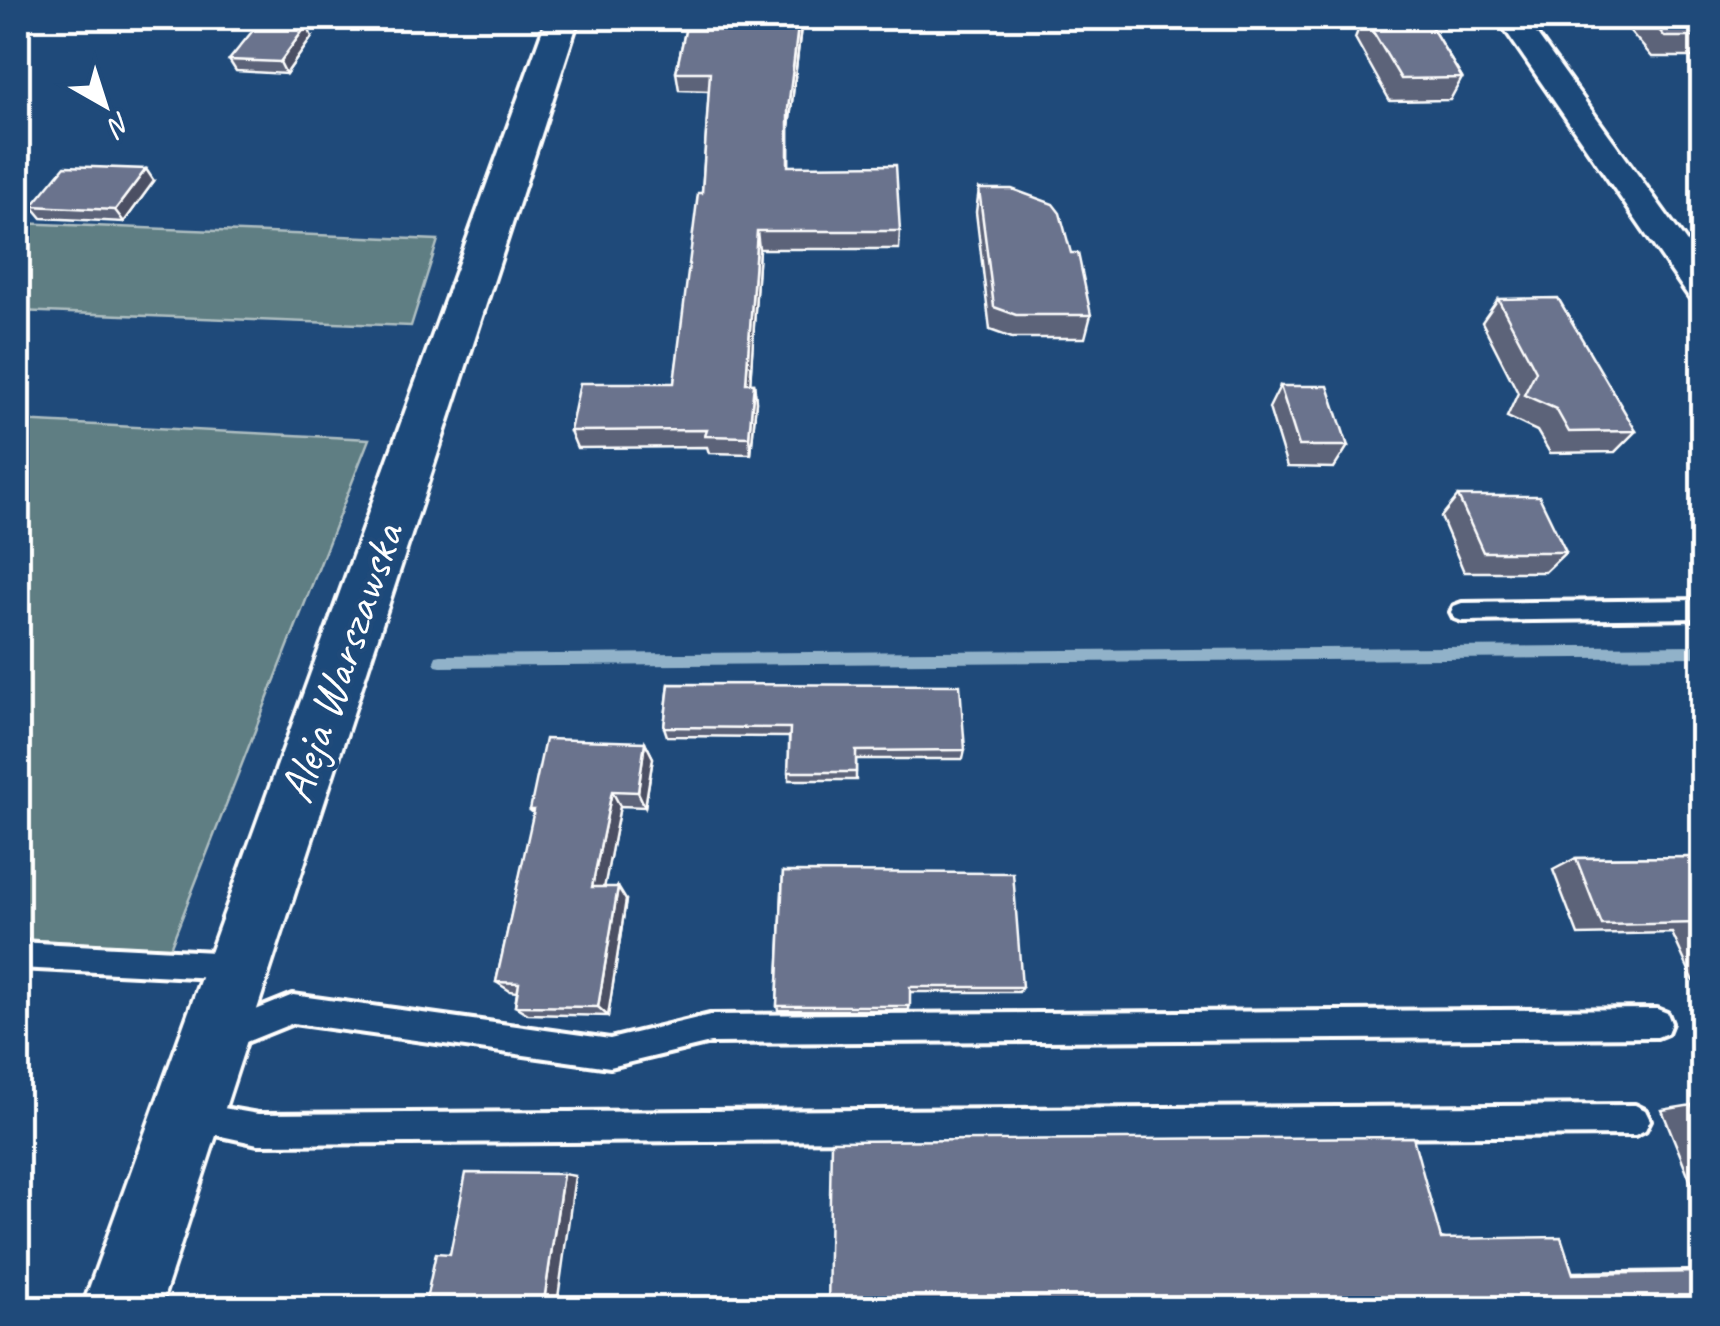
<svg xmlns="http://www.w3.org/2000/svg" width="1720" height="1326" font-family="Caveat,sans-serif">
<style>
.green{fill:#5e7e83;stroke:#aebec1;stroke-width:2.5}
.lines{fill:none;stroke-linecap:round;stroke-linejoin:round}
.stream{fill:#91b2c9;fill-rule:evenodd}
.lane-casing{stroke:#fff;stroke-width:8}
.street-casing{stroke:#fff;stroke-width:7}
.secondary-casing{stroke:#fff;stroke-width:7}
.lane{fill:#1f4a7a;fill-rule:evenodd}
.street{fill:#1f4a7a;fill-rule:evenodd}
.secondary{fill:#1f4a7a;fill-rule:evenodd}
.wall{fill:#5c6379;stroke:#fff;stroke-width:2.5}
.shaded-wall{fill:#4b5063;stroke:#fff;stroke-width:2.5}
.building{fill:#6b738d;stroke:#fff;stroke-width:2.5}
.labels{text-anchor:middle;dominant-baseline:central;stroke-width:9;stroke-linejoin:round;paint-order:stroke}
.street-label{font-size:48px;fill:#fff;stroke:#1f4a7a}
</style>
<rect width="100%" height="100%" fill="#1f4a7a"/>
<filter id="ink" filterUnits="userSpaceOnUse"><feTurbulence type="fractalNoise" baseFrequency=".01" numOctaves="2"/><feDisplacementMap in="SourceGraphic" scale="20" xChannelSelector="R" yChannelSelector="G"/><feConvolveMatrix kernelMatrix="1 2 1 2 8 2 1 2 1" color-interpolation-filters="sRGB"/></filter>
<g filter="url(#ink)">
<g class="green">
<polygon points="18,223 438,240 411,326 18,311"/>
<polygon points="18,421 369,439 170,948 18,939"/>
</g>
<g class="lines">
<polygon class="stream" points="1702,645 1702,657 441,667 436,666 434,661 436,656 441,655"/>
<defs>
<g id="lane">
<polygon points="1702,600 1702,618 1462,621 1454,618 1451,612 1454,606 1462,603"/>
<polygon points="18,942 234,953 243,957 247,966 243,975 234,979 18,968"/>
<polygon points="293,995 610,1039 710,1015 1657,1009 1667,1013 1671,1023 1667,1033 1657,1037 710,1043 610,1067 293,1023 226,1050 216,1046 212,1036 216,1026"/>
<polygon points="194,1103 258,1114 1635,1105 1645,1110 1650,1120 1645,1130 1635,1135 258,1144 184,1128 179,1118 184,1108"/>
</g>
<polygon id="street" points="1497,18 1525,18 1702,264 1702,301 1689,297"/>
<polygon id="secondary" points="547,18 579,18 160,1308 82,1308"/>
</defs>
<use href="#lane" class="lane-casing"/>
<use href="#street" class="street-casing"/>
<use href="#secondary" class="secondary-casing"/>
<use href="#lane" class="lane"/>
<use href="#street" class="street"/>
<use href="#secondary" class="secondary"/>
</g>
<g class="wall">
<polygon points="688,18 800,18 801,27 789,127 789,166 900,231 899,249 759,249 750,383 754,383 756,401 751,454 709,453 707,447 577,448 570,431 674,383 702,193 709,91 679,90 676,72"/>
<polygon points="1363,18 1426,18 1462,78 1450,100 1390,101 1355,38"/>
<polygon points="1619,18 1702,18 1702,57 1652,57"/>
<polygon points="312,37 286,74 236,71 229,60"/>
<polygon points="154,181 124,222 42,218 32,206"/>
<polygon points="979,189 1091,315 1085,338 1012,338 990,330 976,212"/>
<polygon points="1498,299 1636,431 1615,452 1550,453 1537,431 1507,417 1518,393 1482,322"/>
<polygon points="1280,386 1348,446 1334,468 1287,467 1269,408"/>
<polygon points="1458,496 1566,552 1545,572 1464,572 1441,517"/>
<polygon points="669,684 965,750 963,759 856,759 856,780 789,780 789,737 667,736 664,727"/>
<polygon points="645,742 653,758 645,807 620,806 604,887 626,900 608,1016 528,1014 515,1006 517,992 510,991 496,982 534,814 530,810"/>
<polygon points="1702,857 1702,999 1672,933 1578,935 1553,870 1576,858"/>
<polygon points="783,872 1022,987 1019,992 910,992 909,1010 778,1010 777,1006"/>
<polygon points="1692,1105 1702,1105 1702,1209 1662,1110"/>
<polygon points="1441,1238 1573,1272 1702,1270 1702,1308 828,1308"/>
</g>
<g class="shaded-wall">
<polygon points="799,18 800,18 801,27 789,127 789,185 788,109"/>
<polygon points="307,25 312,37 286,74 280,62"/>
<polygon points="146,169 154,181 124,222 115,210"/>
<polygon points="757,231 759,249 749,401 746,383"/>
<polygon points="754,383 756,401 751,454 749,437"/>
<polygon points="645,742 653,758 645,807 638,792"/>
<polygon points="612,791 620,806 602,899 592,887"/>
<polygon points="618,887 626,900 608,1016 598,1007"/>
<polygon points="563,1174 575,1176 558,1298 544,1301"/>
</g>
<g class="building">
<polygon points="688,18 799,18 788,109 788,166 896,165 900,231 757,231 746,383 754,383 749,437 705,436 707,430 570,431 580,383 674,383 698,193 702,193 710,72 676,72"/>
<polygon points="1365,18 1426,18 1462,78 1401,79"/>
<polygon points="1649,18 1702,18 1702,37 1665,37"/>
<polygon points="259,23 307,25 280,62 229,60"/>
<polygon points="65,166 146,169 115,210 32,206"/>
<polygon points="979,189 1012,189 1053,204 1060,213 1071,253 1078,253 1091,315 1016,315 994,307"/>
<polygon points="1558,298 1636,431 1569,432 1556,409 1524,395 1536,371 1498,299"/>
<polygon points="1280,386 1328,386 1348,446 1299,446"/>
<polygon points="1458,496 1539,496 1566,552 1483,552"/>
<polygon points="669,684 960,685 965,750 856,751 856,772 788,772 790,728 664,727"/>
<polygon points="545,739 645,742 638,792 612,791 592,887 618,887 598,1007 515,1006 519,983 496,982 534,810 530,810"/>
<polygon points="1702,857 1702,929 1700,923 1602,925 1576,858"/>
<polygon points="783,872 1013,873 1022,987 910,987 910,1006 777,1006"/>
<polygon points="1692,1105 1702,1105 1702,1131"/>
<polygon points="1413,1137 1441,1239 1561,1237 1573,1274 1702,1272 1702,1308 828,1308 831,1141"/>
<polygon points="466,1173 563,1174 544,1301 426,1300 436,1253 450,1254"/>
</g>
</g>
<g class="labels">
<g class="street-label">
<text transform="translate(341 663) rotate(-71)">Aleja Warszawska</text>
</g>
</g>
<rect width="1720" height="1326" fill="none" stroke="#1f4a7a" stroke-width="60"/>
<rect x="30" y="30" width="1660" height="1266" fill="none" stroke="#fff" stroke-width="4" filter="url(#ink)"/>
<g transform="translate(105 105) rotate(141)" stroke="#1f4a7a" stroke-width="8" paint-order="stroke">
<path d="M0-8L18 38L0 25L-18 38Z" fill="#ffffff"/>
<text y="-15" font-size="28" font-weight="bold" text-anchor="middle" fill="#ffffff">N</text>
</g>
</svg>
